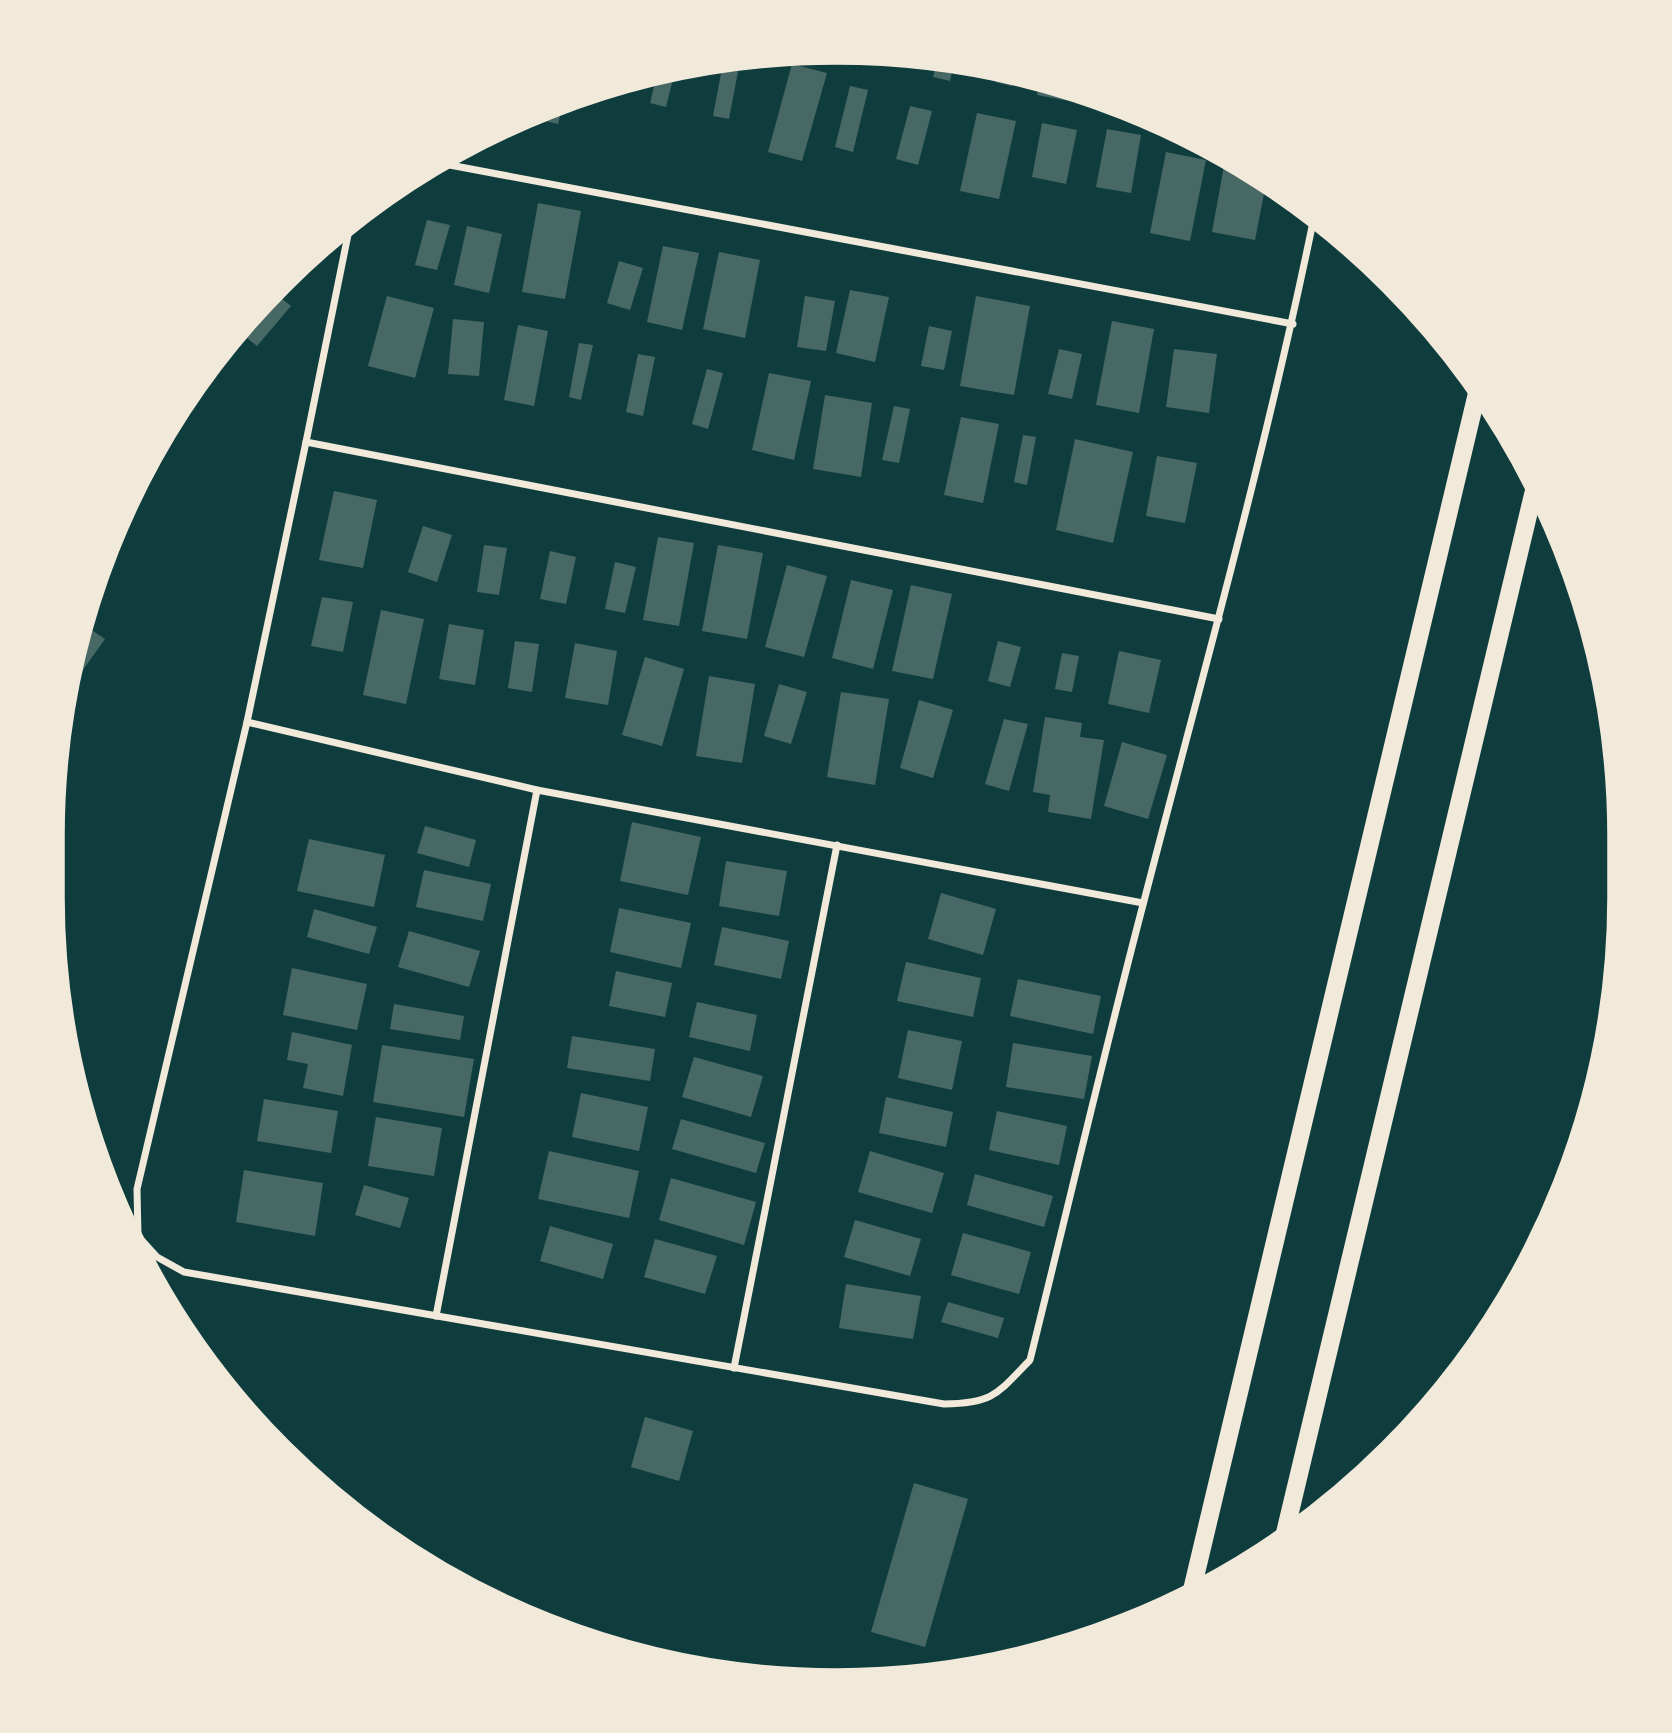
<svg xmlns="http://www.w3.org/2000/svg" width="1672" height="1733" font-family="Figtree,sans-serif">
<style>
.building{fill:#486865}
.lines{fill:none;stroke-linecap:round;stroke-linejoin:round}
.minor{stroke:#f1e9da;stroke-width:7}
.primary{stroke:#f1e9da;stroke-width:18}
.rim{fill:none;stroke:#f1e9da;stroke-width:3.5}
</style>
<rect width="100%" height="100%" fill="#0f3d3e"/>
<g class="building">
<polygon points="873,55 902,56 900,66 873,60"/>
<polygon points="938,57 954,61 950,81 933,77"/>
<polygon points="723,63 739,66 729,119 713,116"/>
<polygon points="792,64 827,73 802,161 768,152"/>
<polygon points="675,71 666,107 650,103 657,74"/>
<polygon points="998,71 1015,75 1012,86 995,82"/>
<polygon points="1040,81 1082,91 1080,103 1037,95"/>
<polygon points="850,86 868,90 853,152 835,147"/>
<polygon points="563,104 558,124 527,117"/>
<polygon points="910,106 932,111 918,165 896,159"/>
<polygon points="977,113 1016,121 999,199 960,191"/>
<polygon points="1042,123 1077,130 1066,184 1032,177"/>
<polygon points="1107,129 1141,135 1131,193 1096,187"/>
<polygon points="1166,152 1206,160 1190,241 1150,233"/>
<polygon points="1226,155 1266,183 1255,240 1212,232"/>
<polygon points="538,203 581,211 565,299 522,292"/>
<polygon points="427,220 450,225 437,270 415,265"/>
<polygon points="467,226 502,234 489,293 454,285"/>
<polygon points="663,246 699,253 682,330 647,322"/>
<polygon points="719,252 760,260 745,338 703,329"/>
<polygon points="619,261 643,268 630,310 607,303"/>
<polygon points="850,290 889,297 875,362 836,353"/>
<polygon points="273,292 291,306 257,346 237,330 245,319"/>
<polygon points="387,296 434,308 415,378 368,366"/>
<polygon points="805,296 835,301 826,351 797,347"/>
<polygon points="976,296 1030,306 1014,395 960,386"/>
<polygon points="453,319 484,322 479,376 448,374"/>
<polygon points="1112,321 1154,329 1139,413 1096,405"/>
<polygon points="518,325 548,331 534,406 504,400"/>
<polygon points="929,326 952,331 944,370 921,366"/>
<polygon points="579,343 593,345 581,400 569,397"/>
<polygon points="1059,349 1082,354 1072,399 1048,394"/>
<polygon points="1174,349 1217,354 1209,413 1166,407"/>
<polygon points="638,354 655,357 643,416 626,412"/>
<polygon points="707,369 723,373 708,429 692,424"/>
<polygon points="769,373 811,381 794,460 752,450"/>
<polygon points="825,395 872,403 861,477 813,469"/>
<polygon points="894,406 910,409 899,463 882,460"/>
<polygon points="961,417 999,424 983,503 944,495"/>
<polygon points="1023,435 1036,437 1027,485 1014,482"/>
<polygon points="1075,439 1133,452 1113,543 1056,530"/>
<polygon points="1157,456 1197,463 1185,523 1146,516"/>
<polygon points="334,491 377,500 363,568 319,560"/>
<polygon points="423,526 452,535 437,582 408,572"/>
<polygon points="658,537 694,543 679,626 643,620"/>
<polygon points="484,545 507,548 499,595 477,592"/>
<polygon points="718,545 763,553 747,639 702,631"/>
<polygon points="550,551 576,557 566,604 540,599"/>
<polygon points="615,562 636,567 625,613 605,609"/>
<polygon points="787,565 827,576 804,657 765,647"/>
<polygon points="851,580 893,590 873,669 832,658"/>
<polygon points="911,585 952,594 933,679 892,671"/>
<polygon points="322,597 353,602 343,652 311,646"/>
<polygon points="381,610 424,619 406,704 363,695"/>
<polygon points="83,624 105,639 75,681 70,678"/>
<polygon points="449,624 484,630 475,685 439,679"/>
<polygon points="515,641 539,644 532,692 508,688"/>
<polygon points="998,641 1021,647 1010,687 988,681"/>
<polygon points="575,643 617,651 608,705 565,698"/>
<polygon points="1119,651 1161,660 1149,713 1108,704"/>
<polygon points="1062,653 1079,656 1072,692 1055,689"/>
<polygon points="645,657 684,669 662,746 622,735"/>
<polygon points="709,676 755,684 742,763 696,756"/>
<polygon points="779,684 807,692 791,744 764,736"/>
<polygon points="841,692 889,699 875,785 827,777"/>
<polygon points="919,700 953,710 933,778 900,768"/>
<polygon points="1045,717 1082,723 1080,737 1104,740 1091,819 1048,812 1050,795 1033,792"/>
<polygon points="1004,719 1028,724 1009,791 985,784"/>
<polygon points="1122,742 1167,755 1148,819 1104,806"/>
<polygon points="632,822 701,837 688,895 620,881"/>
<polygon points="425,826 476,840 469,867 417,853"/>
<polygon points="309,839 385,855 374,907 297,891"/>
<polygon points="726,861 787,871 779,916 719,906"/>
<polygon points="424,870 491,884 483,921 416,907"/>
<polygon points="941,893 996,909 983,955 928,939"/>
<polygon points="619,908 691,923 681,968 610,952"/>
<polygon points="314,909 377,927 369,954 307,937"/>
<polygon points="722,927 789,941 781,979 714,965"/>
<polygon points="409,931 480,951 469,987 398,967"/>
<polygon points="906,962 981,978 973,1017 897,1001"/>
<polygon points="292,968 367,984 357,1030 283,1015"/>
<polygon points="616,971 672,983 665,1017 609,1006"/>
<polygon points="1018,979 1101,996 1093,1034 1010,1016"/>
<polygon points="697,1002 757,1015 750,1051 689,1037"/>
<polygon points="394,1004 464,1016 460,1040 390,1029"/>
<polygon points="908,1030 962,1041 952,1090 898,1078"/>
<polygon points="292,1032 352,1045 343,1096 303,1088 308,1064 287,1060"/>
<polygon points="572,1036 655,1049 650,1081 567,1068"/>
<polygon points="1013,1043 1092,1056 1084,1099 1006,1087"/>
<polygon points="382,1045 474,1059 464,1117 373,1102"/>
<polygon points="694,1057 763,1076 751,1117 682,1097"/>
<polygon points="581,1093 648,1107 639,1151 572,1137"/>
<polygon points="886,1097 953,1112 946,1147 879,1133"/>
<polygon points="264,1099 338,1111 331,1153 257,1141"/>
<polygon points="997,1111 1067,1126 1059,1165 989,1150"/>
<polygon points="376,1117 442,1128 434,1176 368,1166"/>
<polygon points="681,1119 765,1143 756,1173 672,1149"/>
<polygon points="549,1151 639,1171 629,1218 538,1199"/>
<polygon points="870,1151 944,1173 932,1213 858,1192"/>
<polygon points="244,1170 323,1183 315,1236 236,1222"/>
<polygon points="975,1174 1053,1196 1044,1227 967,1205"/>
<polygon points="671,1178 756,1202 744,1245 659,1220"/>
<polygon points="364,1185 409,1198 400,1228 355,1215"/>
<polygon points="855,1220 921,1239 910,1276 844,1257"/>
<polygon points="550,1226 613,1244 603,1279 540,1261"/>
<polygon points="963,1233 1031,1252 1019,1294 951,1275"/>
<polygon points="655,1239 717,1256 705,1294 644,1277"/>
<polygon points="846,1284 921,1296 913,1339 839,1328"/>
<polygon points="948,1302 1004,1318 998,1338 941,1322"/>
<polygon points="645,1417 693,1431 679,1481 631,1467"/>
<polygon points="914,1483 968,1499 925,1647 871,1632"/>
</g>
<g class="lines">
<g class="minor">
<polyline points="439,163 1293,324"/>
<path d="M351 220 306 442 247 722 137 1189 138 1236 157 1257 184 1272 944 1404C994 1403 997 1394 1030 1360 1068 1207 1104 1053 1144 901 1203 673 1267 447 1314 217"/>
<polyline points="306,442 1219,619"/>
<polyline points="247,722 537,790 1143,903"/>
<polyline points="436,1316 537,790"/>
<polyline points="734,1368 837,845"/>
</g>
<g class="primary">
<polyline points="1284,1537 1536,482"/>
<polyline points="1191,1594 1478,389"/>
</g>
</g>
<path d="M0 0H1672V1733H0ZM836 63H836A773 773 0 0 1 1609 836V897A773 773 0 0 1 836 1670H836A773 773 0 0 1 63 897V836A773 773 0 0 1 836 63Z" fill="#f1e9da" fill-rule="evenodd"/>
<path class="rim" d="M836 63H836A773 773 0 0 1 1609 836V897A773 773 0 0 1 836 1670H836A773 773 0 0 1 63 897V836A773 773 0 0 1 836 63Z"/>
</svg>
